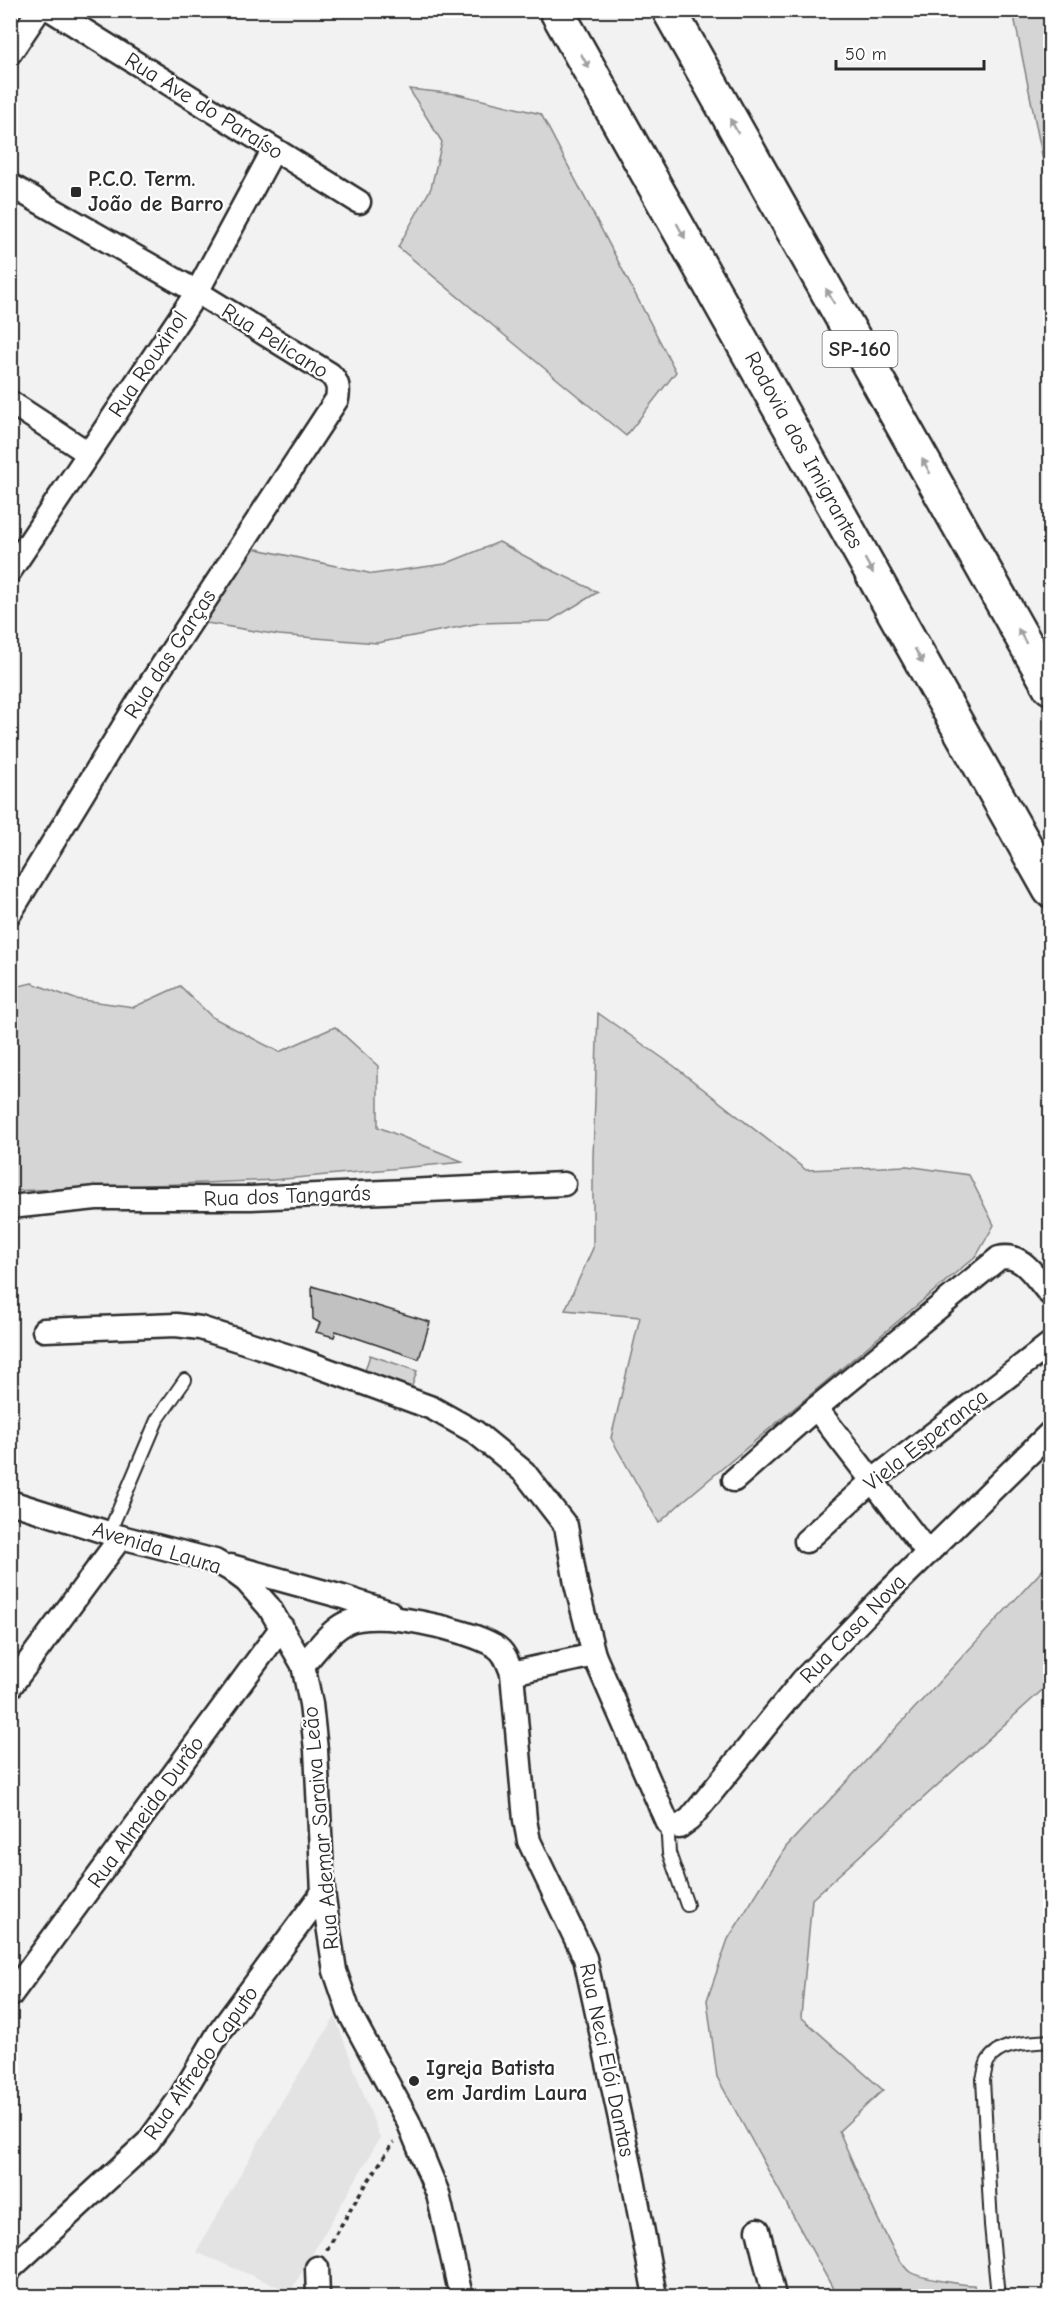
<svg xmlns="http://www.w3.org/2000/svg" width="1061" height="2307" font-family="'Comic Neue',sans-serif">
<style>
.built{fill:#e3e3e3}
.green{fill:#d5d5d5;stroke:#808080;stroke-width:1.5}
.building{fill:#c1c1c1;stroke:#2b2b2b;stroke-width:1.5}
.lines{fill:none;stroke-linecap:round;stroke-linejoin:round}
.lane-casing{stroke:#2b2b2b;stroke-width:16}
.street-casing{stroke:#2b2b2b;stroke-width:27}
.highway-casing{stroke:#2b2b2b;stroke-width:38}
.path{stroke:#2b2b2b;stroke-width:4;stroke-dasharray:4.5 4.5;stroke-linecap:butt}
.lane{stroke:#fff;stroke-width:12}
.street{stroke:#fff;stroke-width:22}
.highway{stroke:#fff;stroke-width:33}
.oneway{fill:#a0a0a0}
.poi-dot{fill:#2b2b2b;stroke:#fff;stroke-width:2}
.labels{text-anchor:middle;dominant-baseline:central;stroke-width:4.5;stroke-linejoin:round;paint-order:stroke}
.shield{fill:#fff;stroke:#6b6b6b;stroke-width:1.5}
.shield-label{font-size:21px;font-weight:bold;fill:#2b2b2b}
.street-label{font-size:22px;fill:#2b2b2b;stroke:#fff}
.poi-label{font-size:22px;font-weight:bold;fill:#2b2b2b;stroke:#fff;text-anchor:start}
</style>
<rect width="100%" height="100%" fill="#f2f2f2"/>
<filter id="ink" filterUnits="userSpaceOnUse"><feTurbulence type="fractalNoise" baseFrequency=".0167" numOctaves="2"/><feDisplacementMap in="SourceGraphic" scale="12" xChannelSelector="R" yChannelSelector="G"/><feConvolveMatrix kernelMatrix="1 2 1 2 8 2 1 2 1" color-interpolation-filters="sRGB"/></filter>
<g filter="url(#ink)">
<polygon class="built" points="335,2017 380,2138 290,2292 196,2252 285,2096"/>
<g class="green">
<polygon points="1013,11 1050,11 1050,195"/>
<polygon points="409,89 457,94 541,114 676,372 626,436 398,247 431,188 442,142"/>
<polygon points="499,542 545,567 598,592 550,621 480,623 377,643 279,635 200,622 243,546 373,574 445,564"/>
<polygon points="32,983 75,999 134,1007 180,986 212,1017 279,1052 335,1027 378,1066 378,1127 464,1162 274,1180 11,1191 10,988"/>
<polygon points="598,1013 674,1066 806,1170 907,1166 969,1175 994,1225 977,1255 681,1503 659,1523 611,1438 640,1317 565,1310 593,1248 593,1157"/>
<polygon points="370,1355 417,1371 410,1392 363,1377"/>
<path d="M1050 1562V1683L812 1899 801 2017 883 2090 839 2131C851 2157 892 2260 910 2272 918 2278 964 2285 974 2285L976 2296H837L717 2077 707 2000 728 1939 786 1847Z"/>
</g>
<polygon class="building" points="312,1286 430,1322 419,1359 336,1331 334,1337 316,1332 320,1323 313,1319"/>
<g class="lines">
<defs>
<g id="lane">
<polyline points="109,1533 157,1420 185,1380"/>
<polyline points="667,1822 669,1853 687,1905"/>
<path d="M998 2296 991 2225 983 2079C985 2074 985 2066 988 2061 999 2042 1032 2043 1050 2041"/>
</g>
<g id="street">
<polyline points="51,10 359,202"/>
<polyline points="10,53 39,10"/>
<path d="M10 185 197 292 330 374C338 382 339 388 337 399L139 701 10 913"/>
<polyline points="10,402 88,453"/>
<polyline points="10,571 197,292 274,149"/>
<polyline points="10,1207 96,1198 251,1198 564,1184"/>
<polyline points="44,1330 176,1325 200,1328 298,1359 432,1408 475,1432 524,1472 566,1526 576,1584 594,1655 667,1822 673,1826 679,1827 690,1819 803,1680 884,1596 1050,1433"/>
<polyline points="816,1408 928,1553"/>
<path d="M734 1480 816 1408 999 1258C1023 1252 1036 1279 1050 1294"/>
<polyline points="10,1502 121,1537 215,1561 231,1570 246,1581 269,1607 303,1665 311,1704 316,1750 323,1892 335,1971 349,2012 408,2121 438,2194 461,2296"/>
<polyline points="806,1541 872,1481 1050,1344"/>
<polyline points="231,1566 343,1597 389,1612"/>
<path d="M303 1665C316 1651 329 1631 346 1623 376 1608 467 1629 495 1646 505 1652 508 1663 512 1673L525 1820 529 1841 585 1958 632 2174 655 2296"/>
<polyline points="512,1673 594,1655"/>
<polyline points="10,1687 121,1537"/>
<polyline points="10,1996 282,1627"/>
<polyline points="758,2230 774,2296"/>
<polyline points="317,2268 318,2296"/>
<polyline points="10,2269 148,2142 180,2098 218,2034 323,1892"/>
</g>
<g id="highway">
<polyline points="556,10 1050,890"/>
<polyline points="669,10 1050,687"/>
</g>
</defs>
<use href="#lane" class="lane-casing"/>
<use href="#street" class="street-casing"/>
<use href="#highway" class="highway-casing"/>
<polyline class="path" points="327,2250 357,2198 394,2142"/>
<use href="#lane" class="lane"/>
<use href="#street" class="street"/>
<use href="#highway" class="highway"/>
</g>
<defs><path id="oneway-solid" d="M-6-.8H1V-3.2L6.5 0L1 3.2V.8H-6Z" transform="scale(1.5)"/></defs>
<g class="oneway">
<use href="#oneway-solid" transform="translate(585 61) rotate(61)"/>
<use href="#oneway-solid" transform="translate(734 126) rotate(-119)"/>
<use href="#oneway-solid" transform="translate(681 231) rotate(61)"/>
<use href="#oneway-solid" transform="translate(830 296) rotate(-119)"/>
<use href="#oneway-solid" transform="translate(926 466) rotate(-119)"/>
<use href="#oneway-solid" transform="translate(869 566) rotate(61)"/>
<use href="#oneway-solid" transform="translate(1022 636) rotate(-119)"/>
<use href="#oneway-solid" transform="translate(919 656) rotate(61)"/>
</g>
</g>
<g class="poi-dot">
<rect x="70" y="186" width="12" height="12" rx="3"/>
<circle cx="414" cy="2081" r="6"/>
</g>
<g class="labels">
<rect class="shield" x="822.5" y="331" width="75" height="36" rx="4.5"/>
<g class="shield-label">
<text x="860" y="349">SP-160</text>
</g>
<g class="street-label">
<text transform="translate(204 106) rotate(32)">Rua Ave do Paraíso</text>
<text transform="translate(275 341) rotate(32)">Rua Pelicano</text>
<text transform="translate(148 364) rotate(-56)">Rua Rouxinol</text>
<text transform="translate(804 450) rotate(61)">Rodovia dos Imigrantes</text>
<text transform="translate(170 654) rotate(-57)">Rua das Garças</text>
<text transform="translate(287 1196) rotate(-2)">Rua dos Tangarás</text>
<text transform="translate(926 1440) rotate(-38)">Viela Esperança</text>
<text transform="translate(157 1548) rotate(17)">Avenida Laura</text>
<text transform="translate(853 1629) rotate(-46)">Rua Casa Nova</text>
<text transform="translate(146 1812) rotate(-54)">Rua Almeida Durão</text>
<text transform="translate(321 1828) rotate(-95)">Rua Ademar Saraiva Leão</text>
<text transform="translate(607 2060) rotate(78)">Rua Neci Elói Dantas</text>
<text transform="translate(201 2063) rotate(-55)">Rua Alfredo Caputo</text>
</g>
<g class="poi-label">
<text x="88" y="179">P.C.O. Term.<tspan x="88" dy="25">João de Barro</tspan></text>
<text x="426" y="2068">Igreja Batista<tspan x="426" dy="25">em Jardim Laura</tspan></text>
</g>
</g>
<rect width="1061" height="2307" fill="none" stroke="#fff" stroke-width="36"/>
<rect x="18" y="18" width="1025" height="2271" fill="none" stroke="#2b2b2b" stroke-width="2" filter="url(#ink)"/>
<path d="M836 60v9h148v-9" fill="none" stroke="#2b2b2b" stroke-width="3"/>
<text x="845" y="60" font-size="18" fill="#2b2b2b" stroke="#ffffff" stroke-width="4.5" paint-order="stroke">50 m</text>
</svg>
